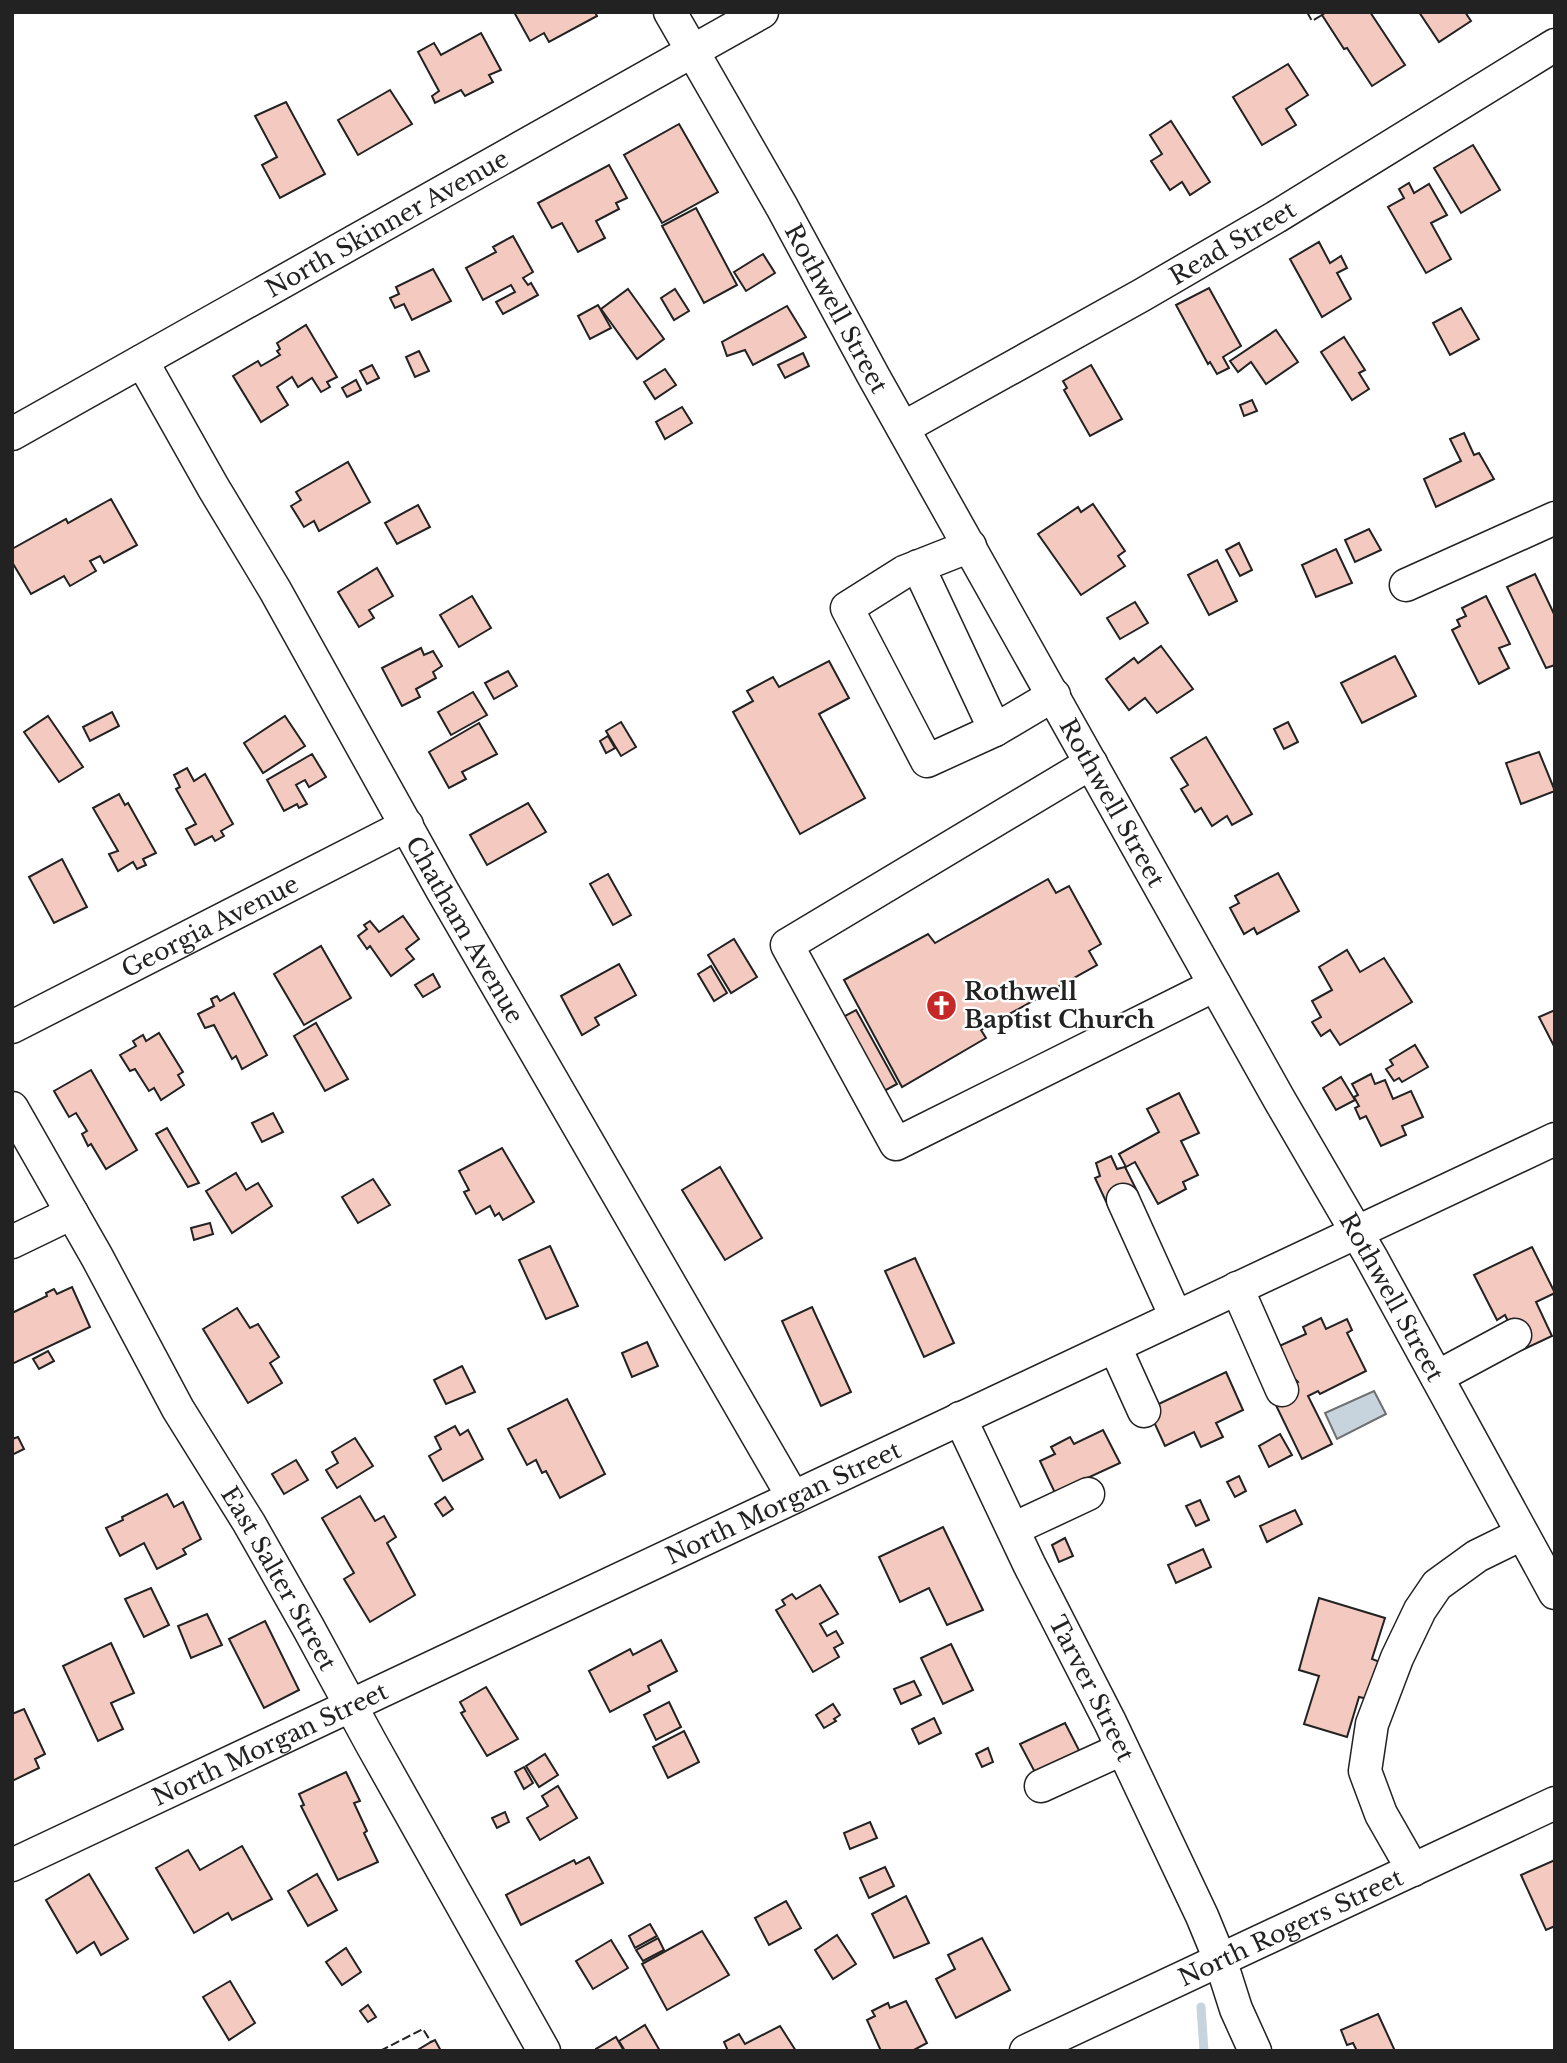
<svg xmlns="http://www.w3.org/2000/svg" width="1567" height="2063" font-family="'Libre Baskerville',serif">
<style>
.water{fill:#c7d3dd;stroke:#6f6f6f;stroke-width:2}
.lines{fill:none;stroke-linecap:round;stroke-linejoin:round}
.stream{stroke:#c7d3dd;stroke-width:9}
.building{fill:#f3c9c0;stroke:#222;stroke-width:2}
.minor-casing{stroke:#222;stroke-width:35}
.minor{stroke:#fff;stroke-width:32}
.fence{stroke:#222;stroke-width:2;stroke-dasharray:9 3.5;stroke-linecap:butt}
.labels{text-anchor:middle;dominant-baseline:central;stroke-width:5;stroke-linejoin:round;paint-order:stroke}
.street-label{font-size:24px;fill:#222;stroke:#fff}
.poi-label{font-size:24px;font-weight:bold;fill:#222;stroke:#fff;text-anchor:start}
</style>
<rect width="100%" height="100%" fill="#fff"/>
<polygon class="water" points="1374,1391 1386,1414 1337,1439 1325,1413"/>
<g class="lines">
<polyline class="stream" points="1201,2007 1204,2051"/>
</g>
<g class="building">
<polygon points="514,12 595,12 597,16 549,42 544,33 530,41"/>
<polygon points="1326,12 1370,12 1405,65 1372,86 1347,48 1344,49 1322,15"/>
<polygon points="1419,12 1465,12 1471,21 1439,42"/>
<polygon points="481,33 501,70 489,75 493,82 465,96 461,90 435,103 432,96 439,91 418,52 434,43 441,55"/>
<polygon points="1288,64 1308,95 1286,109 1296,125 1262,145 1233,97"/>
<polygon points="390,90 412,124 358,155 338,120"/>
<polygon points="286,102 325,174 280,198 262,165 277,157 255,116"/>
<polygon points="1171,121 1210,182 1190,195 1182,182 1170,190 1151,161 1162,154 1150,135"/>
<polygon points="679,124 718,192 662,223 624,155"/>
<polygon points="1473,145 1500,190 1461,213 1434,168"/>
<polygon points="609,165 627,198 616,203 619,209 596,221 605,238 578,252 562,223 552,228 538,203"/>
<polygon points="1409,183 1414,193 1429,184 1447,215 1431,223 1451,259 1426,273 1388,207 1404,198 1399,189"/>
<polygon points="696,208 737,285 704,303 662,226"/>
<polygon points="513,236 533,272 523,278 528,285 531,283 538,295 503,314 496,302 515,292 511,285 483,300 466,268 496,252 493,247"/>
<polygon points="1319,242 1330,263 1341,256 1347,268 1337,273 1351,299 1322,317 1290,259"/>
<polygon points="763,254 775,273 746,291 734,272"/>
<polygon points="433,269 451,301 412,320 404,304 395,308 390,298 399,294 396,287"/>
<polygon points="1209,288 1241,346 1223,357 1229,368 1217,374 1210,362 1208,364 1176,305"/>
<polygon points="628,289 664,339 637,359 601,309"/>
<polygon points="675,289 689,311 674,320 661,298"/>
<polygon points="598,305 611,328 590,339 578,316"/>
<polygon points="787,306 806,337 753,365 745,350 727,356 722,342"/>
<polygon points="1461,308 1479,339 1450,355 1433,323"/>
<polygon points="306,325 337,377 327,382 330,387 321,392 312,378 298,387 292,377 277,387 288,405 261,422 233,376 258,361 261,366 280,355 277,351 280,349 277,343"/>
<polygon points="1276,330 1298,362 1266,384 1251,362 1238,372 1230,361"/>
<polygon points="1344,337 1365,370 1359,373 1369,389 1352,400 1321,352"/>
<polygon points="419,351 429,371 415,377 406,357"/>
<polygon points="803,353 809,366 785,378 778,365"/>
<polygon points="372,365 379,378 367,384 360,371"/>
<polygon points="1091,365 1122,419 1090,436 1064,390 1067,388 1063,381"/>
<polygon points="665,369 676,385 655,399 644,382"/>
<polygon points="356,380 361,390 347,397 342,388"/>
<polygon points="1252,400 1257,411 1244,416 1240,405"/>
<polygon points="682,407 692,423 665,439 656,422"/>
<polygon points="1464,433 1474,455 1479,453 1494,479 1436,507 1424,479 1461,461 1450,439"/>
<polygon points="348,462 370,502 319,531 314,521 304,527 291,506 301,500 296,492"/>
<polygon points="111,499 137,545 104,563 100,556 90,561 96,571 70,586 64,576 31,594 12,562 12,549 66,519 68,523"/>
<polygon points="1093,504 1125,551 1118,556 1125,566 1081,595 1038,534 1078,507 1081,512"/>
<polygon points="418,505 430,527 397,544 385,523"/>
<polygon points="1369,529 1381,550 1355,562 1345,540"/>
<polygon points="1239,543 1252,570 1240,576 1226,550"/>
<polygon points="1336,549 1352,583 1316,597 1302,565"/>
<polygon points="1217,560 1237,601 1209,615 1188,575"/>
<polygon points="377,568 393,596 369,610 374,618 359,627 338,592"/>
<polygon points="1535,574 1555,616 1555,665 1546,668 1507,587"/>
<polygon points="472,596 491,628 459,647 440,615"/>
<polygon points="1486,596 1510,644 1499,648 1509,668 1479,684 1452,630 1460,626 1457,620 1466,616 1462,608"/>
<polygon points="1135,602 1148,623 1120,639 1107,618"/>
<polygon points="1161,646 1193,689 1157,713 1145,698 1129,710 1106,679 1134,658 1138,663"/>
<polygon points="421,648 424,655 433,651 442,666 433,672 436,678 416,689 420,697 402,706 382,668"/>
<polygon points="1395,656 1416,696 1362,723 1341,683"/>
<polygon points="829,661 849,698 819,714 865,798 800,834 733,712 753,701 747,691 773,677 779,687"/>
<polygon points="508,671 517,686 494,699 485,683"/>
<polygon points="473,692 487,715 451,735 438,712"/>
<polygon points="112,712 119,726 90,741 83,727"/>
<polygon points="48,716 83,767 59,782 24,732"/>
<polygon points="285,716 305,746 263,773 244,743"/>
<polygon points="621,722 636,747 621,756 606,731"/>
<polygon points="1288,722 1298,742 1284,749 1274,729"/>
<polygon points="479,723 497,754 462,772 466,779 449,788 429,752"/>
<polygon points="608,736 615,748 606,753 600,741"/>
<polygon points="1206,737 1252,814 1232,825 1227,816 1212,826 1201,808 1195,812 1181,789 1188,785 1171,758"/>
<polygon points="1539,752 1555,791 1521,804 1506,763"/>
<polygon points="312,754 326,777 309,787 305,780 296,785 307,804 299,808 297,804 284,811 267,780"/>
<polygon points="187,768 194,781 205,774 233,824 221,831 224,836 215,841 212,836 195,845 186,829 196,824 176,789 180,787 174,775"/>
<polygon points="119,794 125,805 128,803 156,853 143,859 146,865 137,869 133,862 118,871 109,854 118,851 93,808"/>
<polygon points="528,803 546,832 487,865 470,835"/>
<polygon points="62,859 87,907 54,923 29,877"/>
<polygon points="1278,873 1299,911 1257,934 1254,928 1244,934 1230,908 1239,903 1235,896"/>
<polygon points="608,874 631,915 613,925 590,884"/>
<polygon points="1048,879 1056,893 1069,886 1101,944 1089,951 1097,965 981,1030 986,1038 902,1087 844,980 928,934 935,943"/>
<polygon points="403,916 419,939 406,949 414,959 391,976 370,946 367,949 358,936 367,929 364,925 370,921 379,932"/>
<polygon points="734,939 757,977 731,993 708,955"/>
<polygon points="321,946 351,998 304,1025 274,974"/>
<polygon points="1347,950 1360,972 1384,958 1412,1002 1340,1045 1330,1030 1321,1036 1312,1022 1321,1017 1312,1001 1332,990 1319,967"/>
<polygon points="619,964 636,995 595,1018 599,1025 582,1035 561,996"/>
<polygon points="711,966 727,993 714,1001 698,974"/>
<polygon points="433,974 440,987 423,997 415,985"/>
<polygon points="234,993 267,1055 242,1069 236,1056 232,1059 214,1025 205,1028 198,1014 214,1006 211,999 217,996 220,1001"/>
<polygon points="856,1010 897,1084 873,1097 832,1023"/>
<polygon points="1555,1010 1555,1048 1539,1017"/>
<polygon points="316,1023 348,1079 325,1091 294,1036"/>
<polygon points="159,1033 183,1072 178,1075 184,1085 161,1100 154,1088 149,1091 135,1069 130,1071 120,1055 136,1046 133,1041 143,1035 146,1041"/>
<polygon points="1415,1045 1428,1067 1402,1082 1399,1078 1394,1081 1386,1069 1393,1065 1390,1060"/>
<polygon points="91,1070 137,1150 106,1169 91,1144 88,1146 82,1134 87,1131 76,1113 69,1117 54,1091"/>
<polygon points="1371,1074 1375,1084 1385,1080 1393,1099 1411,1091 1423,1117 1402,1126 1406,1135 1381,1146 1366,1116 1360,1119 1355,1108 1359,1106 1354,1097 1358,1095 1352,1084"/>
<polygon points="1341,1077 1355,1100 1336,1110 1323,1088"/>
<polygon points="1179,1093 1199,1133 1181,1141 1198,1175 1183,1182 1186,1189 1158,1204 1135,1162 1126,1167 1119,1154 1159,1132 1147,1109"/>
<polygon points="273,1113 283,1132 262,1142 252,1123"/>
<polygon points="167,1128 199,1183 188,1187 156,1134"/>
<polygon points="502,1148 534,1202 503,1220 499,1213 495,1216 490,1206 476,1214 464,1192 469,1190 459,1171"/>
<polygon points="1111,1156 1117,1169 1125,1167 1138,1193 1109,1208 1095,1178 1100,1176 1096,1163"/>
<polygon points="720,1167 762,1238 725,1260 682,1190"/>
<polygon points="236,1173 246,1190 258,1183 272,1206 232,1233 206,1191"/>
<polygon points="373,1179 390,1205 358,1223 342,1197"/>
<polygon points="210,1223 213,1234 194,1240 191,1228"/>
<polygon points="550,1246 578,1306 546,1319 519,1260"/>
<polygon points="1532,1247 1555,1293 1536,1302 1552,1336 1522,1350 1505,1315 1497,1320 1474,1275"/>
<polygon points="915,1258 954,1343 924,1357 885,1271"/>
<polygon points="72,1287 90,1327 12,1364 12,1313 47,1296 46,1293 54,1289 57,1294"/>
<polygon points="812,1307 851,1392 821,1406 782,1321"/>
<polygon points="237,1308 250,1328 258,1324 279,1357 270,1363 282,1383 248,1403 203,1329"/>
<polygon points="1321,1318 1326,1329 1347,1319 1352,1330 1347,1333 1366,1371 1320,1394 1318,1391 1308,1396 1332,1444 1302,1459 1271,1395 1298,1382 1296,1380 1294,1381 1277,1347 1306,1334 1303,1327"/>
<polygon points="647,1342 658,1366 632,1377 622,1353"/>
<polygon points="48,1351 54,1361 39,1369 33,1359"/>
<polygon points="462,1366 475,1392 446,1404 434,1380"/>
<polygon points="1226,1372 1243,1410 1216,1423 1223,1437 1201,1447 1194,1432 1165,1446 1148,1409"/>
<polygon points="567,1399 605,1474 560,1498 546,1471 542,1473 536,1460 527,1465 508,1429"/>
<polygon points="455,1426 460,1435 468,1430 483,1459 443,1481 429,1456 441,1449 435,1437"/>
<polygon points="1103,1430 1120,1463 1055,1493 1040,1461 1055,1454 1051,1447 1070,1437 1074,1444"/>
<polygon points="1280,1434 1292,1455 1269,1467 1259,1446"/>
<polygon points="18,1437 24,1449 12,1455 12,1439"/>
<polygon points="355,1438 373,1466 337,1488 326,1470 338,1463 332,1452"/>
<polygon points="296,1460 308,1480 284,1494 272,1474"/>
<polygon points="1239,1476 1246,1491 1235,1497 1227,1482"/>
<polygon points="167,1494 174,1507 183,1502 201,1539 183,1549 186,1554 157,1569 144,1543 120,1556 106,1528 123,1520 122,1517"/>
<polygon points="360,1496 375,1521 384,1516 396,1537 387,1543 415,1595 370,1622 344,1579 354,1573 322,1518"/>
<polygon points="445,1497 453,1509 443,1516 435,1504"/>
<polygon points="1200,1500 1209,1520 1196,1526 1186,1506"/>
<polygon points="1295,1510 1302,1524 1267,1542 1260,1526"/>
<polygon points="943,1527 983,1610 947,1625 929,1588 900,1602 879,1557"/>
<polygon points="1065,1538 1073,1556 1059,1562 1052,1545"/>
<polygon points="1203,1549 1211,1567 1176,1583 1168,1565"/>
<polygon points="820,1585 838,1614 820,1624 827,1636 836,1631 843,1643 834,1648 839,1657 813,1672 776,1610 785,1605 782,1600 792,1594 796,1599"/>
<polygon points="151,1588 169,1625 144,1637 125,1599"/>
<polygon points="1319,1598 1385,1618 1372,1659 1380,1662 1368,1699 1359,1697 1347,1737 1304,1724 1319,1676 1299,1670"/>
<polygon points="207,1614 222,1645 191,1658 178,1626"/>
<polygon points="265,1621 299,1690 264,1708 229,1639"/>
<polygon points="661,1640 677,1671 648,1686 650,1691 610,1712 589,1671 630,1649 633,1655"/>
<polygon points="111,1643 134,1693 111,1703 123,1729 98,1741 63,1666"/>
<polygon points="951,1644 973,1690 943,1704 921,1658"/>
<polygon points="914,1681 921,1695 901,1704 894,1689"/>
<polygon points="486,1687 518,1739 487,1756 461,1713 465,1711 460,1702"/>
<polygon points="669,1702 681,1727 656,1740 644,1715"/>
<polygon points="833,1704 840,1715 834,1719 836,1721 824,1728 816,1715"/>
<polygon points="24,1709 45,1754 35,1759 39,1768 12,1781 12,1714"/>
<polygon points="934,1718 941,1733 919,1744 912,1729"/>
<polygon points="1065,1723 1082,1756 1038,1778 1020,1744"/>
<polygon points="684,1731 699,1762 668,1778 653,1747"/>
<polygon points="988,1748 993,1762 982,1767 976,1754"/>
<polygon points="545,1754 558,1775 539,1787 526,1766"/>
<polygon points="524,1767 533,1783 524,1789 515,1772"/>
<polygon points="346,1772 360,1801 354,1803 367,1831 364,1833 378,1862 338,1880 301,1806 304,1805 299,1794"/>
<polygon points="558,1786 577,1818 540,1840 527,1818 548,1806 542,1796"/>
<polygon points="505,1812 509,1822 497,1828 492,1818"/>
<polygon points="870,1822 877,1838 850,1849 844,1833"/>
<polygon points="242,1846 272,1899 232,1920 228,1913 194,1933 156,1868 188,1850 200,1870"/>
<polygon points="589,1857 603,1883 521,1925 506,1895 574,1860 576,1864"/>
<polygon points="1555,1860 1555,1926 1546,1930 1521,1875"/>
<polygon points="885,1867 894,1886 869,1898 860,1878"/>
<polygon points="89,1874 128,1939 101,1955 94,1942 77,1953 46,1900"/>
<polygon points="317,1874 337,1910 308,1926 288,1891"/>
<polygon points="906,1896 929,1943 894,1958 872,1914"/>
<polygon points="786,1901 801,1928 769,1945 755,1918"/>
<polygon points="650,1924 657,1936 635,1948 629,1936"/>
<polygon points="702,1931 729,1975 667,2010 642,1964"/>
<polygon points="837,1935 856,1964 833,1979 815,1950"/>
<polygon points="658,1938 664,1950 643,1961 636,1950"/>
<polygon points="982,1938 1010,1990 956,2018 936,1979 955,1969 948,1955"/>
<polygon points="611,1940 628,1968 593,1989 576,1961"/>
<polygon points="346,1948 361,1972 342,1985 326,1962"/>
<polygon points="230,1981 255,2023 229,2040 203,1997"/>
<polygon points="906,2001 927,2043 912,2051 881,2051 867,2020 875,2016 872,2011 888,2003 890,2008"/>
<polygon points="368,2005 376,2017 368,2022 360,2011"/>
<polygon points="1378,2014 1395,2051 1357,2051 1353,2043 1347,2045 1341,2030"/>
<polygon points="645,2025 660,2051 625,2051 619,2041"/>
<polygon points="780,2026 796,2051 728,2051 724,2042 739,2034 745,2044"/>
<polygon points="616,2037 624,2051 597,2051 596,2049"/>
<polygon points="435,2040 441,2051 416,2051 431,2042"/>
</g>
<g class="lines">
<defs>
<g id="minor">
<path id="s1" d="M670 12 782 207 874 377 1279 1099 1371 1257 1555 1593"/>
<path id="s2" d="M142 361 213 487 275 590 442 890 793 1497"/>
<path id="s3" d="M903 428 1142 295 1276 217 1555 45"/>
<path id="s4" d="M12 434 762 12"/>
<polyline points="918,566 995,730 927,761 847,608 904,572 970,546"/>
<polyline points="1406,585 1555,518"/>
<polyline points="995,730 1054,695"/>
<polyline points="1091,763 787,945 896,1144 1215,985"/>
<path id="s5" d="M12 1027 407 825"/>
<path id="s6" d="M12 1108 97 1257 178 1409 249 1523 308 1627 371 1743 544 2051"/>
<polyline points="1123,1200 1176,1317"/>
<polyline points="12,1242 72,1213"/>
<polyline points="1237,1288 1282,1390"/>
<polyline points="1115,1347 1144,1411"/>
<polyline points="1437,1377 1515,1335"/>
<path id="s7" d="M960 1418 1029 1564 1110 1722 1202 1916 1221 1962 1236 2009 1255 2051"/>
<polyline points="1013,1529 1088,1494"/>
<polyline points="1041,1786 1122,1749"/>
<path id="s8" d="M12 1865 1555 1139"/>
<polyline points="1413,1870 1381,1814 1365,1771 1372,1724 1397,1658 1420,1610 1437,1585 1477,1556 1522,1534"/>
<path id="s9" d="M1026 2051 1555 1803"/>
</g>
</defs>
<use href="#minor" class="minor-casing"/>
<use href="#minor" class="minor"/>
<g class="fence">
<polyline points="1307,12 1312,21 1322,15"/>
<polyline points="380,2051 423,2029 431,2042"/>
</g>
</g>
<defs>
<symbol id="church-disc" viewBox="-11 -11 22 22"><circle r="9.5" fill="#c62828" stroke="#fff"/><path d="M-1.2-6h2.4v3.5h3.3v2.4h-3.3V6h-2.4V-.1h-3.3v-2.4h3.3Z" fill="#fff"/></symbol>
</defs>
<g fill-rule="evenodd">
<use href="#church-disc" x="924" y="988" width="35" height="35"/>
</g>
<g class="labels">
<g class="street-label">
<text stroke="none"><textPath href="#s4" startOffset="430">North Skinner Avenue</textPath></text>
<text stroke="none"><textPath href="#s3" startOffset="378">Read Street</textPath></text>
<text stroke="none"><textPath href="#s1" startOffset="340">Rothwell Street</textPath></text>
<text stroke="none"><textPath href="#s1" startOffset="906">Rothwell Street</textPath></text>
<text stroke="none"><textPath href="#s5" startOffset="222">Georgia Avenue</textPath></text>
<text stroke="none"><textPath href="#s2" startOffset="654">Chatham Avenue</textPath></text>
<text stroke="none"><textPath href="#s1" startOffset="1474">Rothwell Street</textPath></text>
<text stroke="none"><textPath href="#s8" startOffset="852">North Morgan Street</textPath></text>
<text stroke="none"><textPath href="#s6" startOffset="541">East Salter Street</textPath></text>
<text stroke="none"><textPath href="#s7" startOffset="301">Tarver Street</textPath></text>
<text stroke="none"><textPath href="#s8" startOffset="285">North Morgan Street</textPath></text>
<text stroke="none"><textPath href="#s9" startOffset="292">North Rogers Street</textPath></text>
</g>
<g class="poi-label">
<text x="964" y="991">Rothwell<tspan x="964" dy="28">Baptist Church</tspan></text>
</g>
</g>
<rect width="1567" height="2063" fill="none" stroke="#222222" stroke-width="28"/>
</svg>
